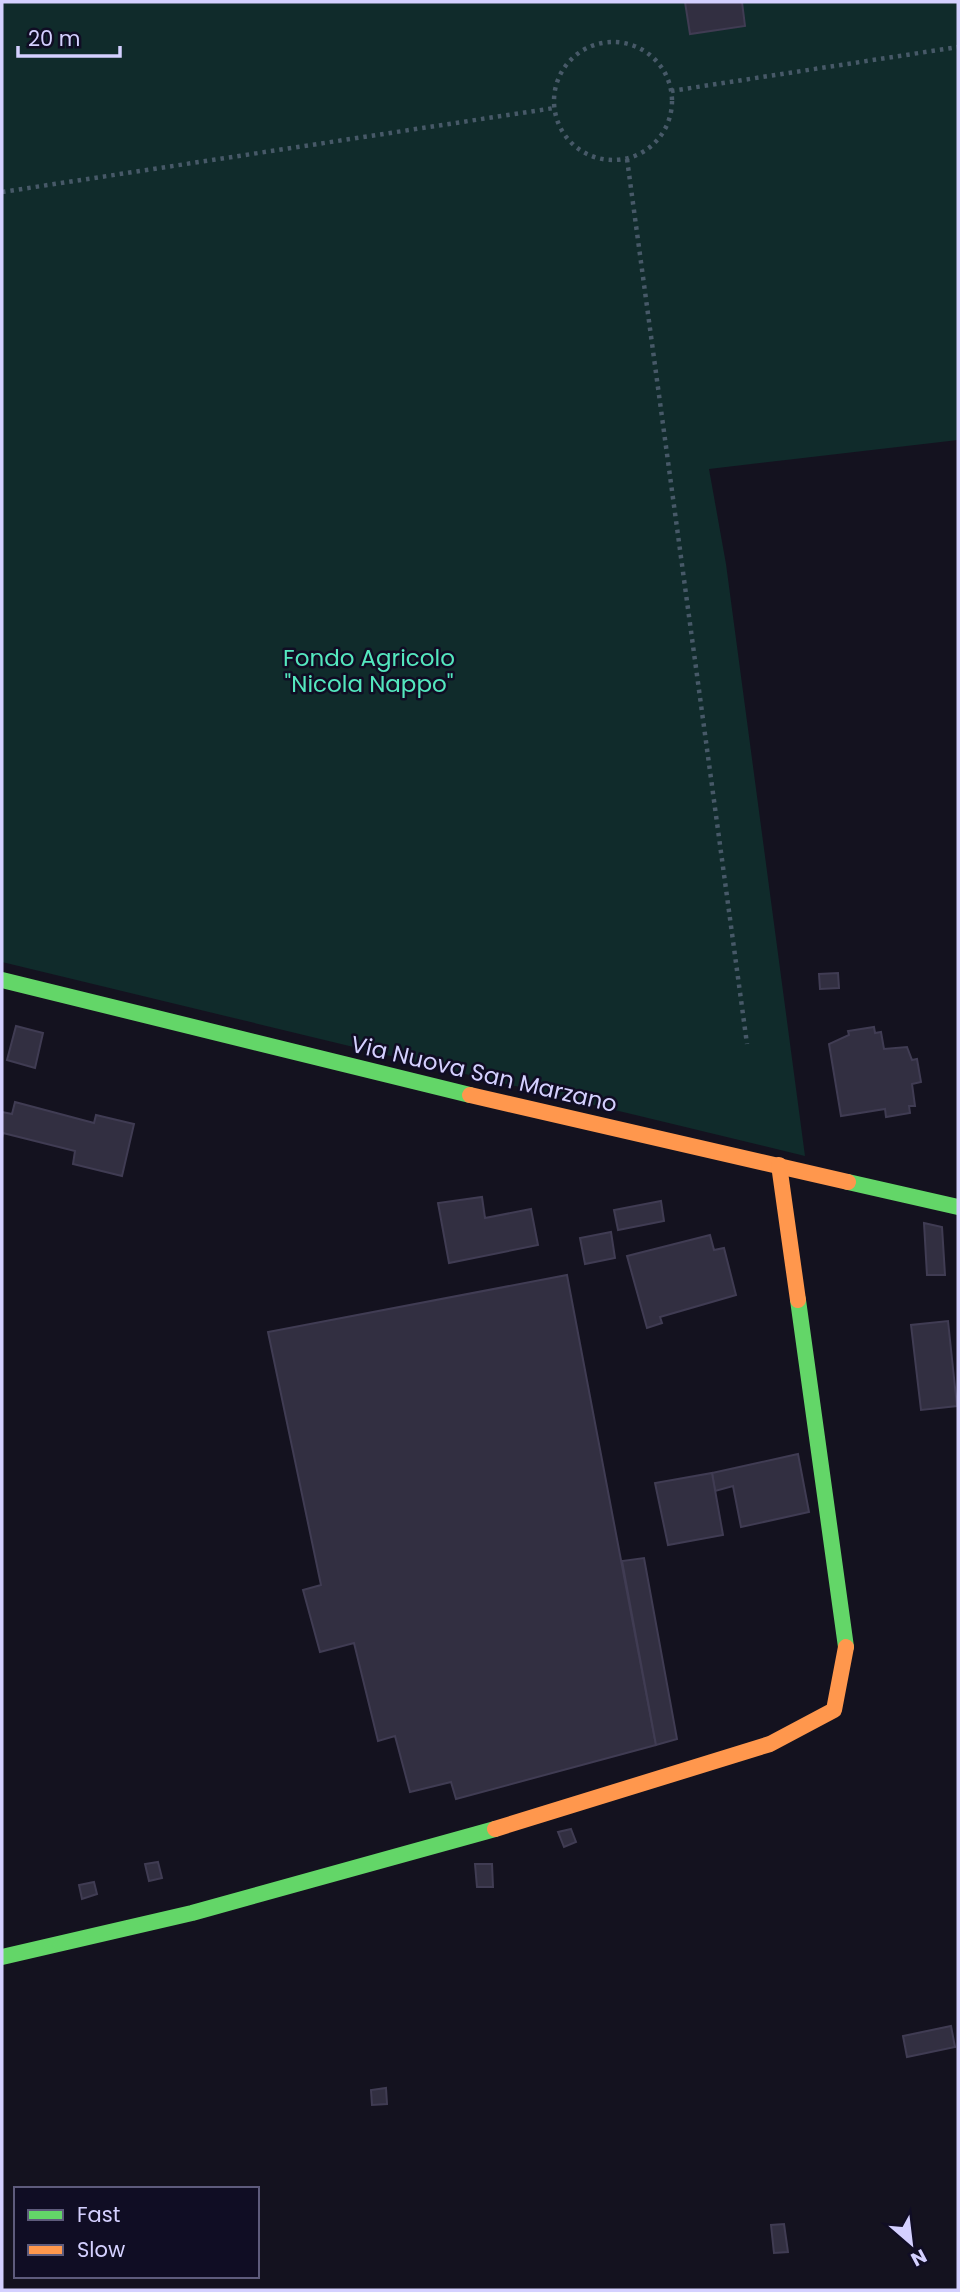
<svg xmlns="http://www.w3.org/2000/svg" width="960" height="2292" font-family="Poppins,sans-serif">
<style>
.green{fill:#102b2b}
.building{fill:#322f41;stroke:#403c53;stroke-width:2}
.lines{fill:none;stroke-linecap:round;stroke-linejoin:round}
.path{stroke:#475968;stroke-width:4.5;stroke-dasharray:3.5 5;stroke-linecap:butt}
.fast{stroke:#63d668;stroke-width:16}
.slow{stroke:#ff974d;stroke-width:16}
.labels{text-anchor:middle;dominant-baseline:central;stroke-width:5;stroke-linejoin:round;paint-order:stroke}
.park-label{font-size:23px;fill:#54e7be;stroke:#100d24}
.street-label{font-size:23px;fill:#d4d0ff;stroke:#100d24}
</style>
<rect width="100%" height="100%" fill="#14121f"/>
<polygon class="green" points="2,2 958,2 958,440 709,469 726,564 805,1156 2,962"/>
<g class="building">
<polygon points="685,2 742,2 745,26 690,34"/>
<polygon points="838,973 839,988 820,989 819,974"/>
<polygon points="16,1026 43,1033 35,1068 7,1060"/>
<polygon points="874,1027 875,1033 881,1032 884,1049 907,1047 912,1060 917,1059 921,1082 912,1084 915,1106 909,1106 910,1113 886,1117 885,1109 841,1116 829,1044 849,1035 848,1031"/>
<polygon points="15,1102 94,1123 96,1115 134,1124 122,1176 73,1164 75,1151 3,1133 2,1138 2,1112 12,1114"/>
<polygon points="482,1197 485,1218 531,1209 538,1245 449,1263 438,1203"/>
<polygon points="661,1201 664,1221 618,1230 614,1210"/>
<polygon points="924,1223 942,1227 945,1275 927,1275"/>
<polygon points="611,1232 615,1258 585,1264 580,1238"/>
<polygon points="710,1235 714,1250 724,1248 736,1295 660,1317 662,1323 647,1328 627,1256"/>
<polygon points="567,1275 656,1745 456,1799 451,1782 410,1792 395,1736 378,1741 354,1643 320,1652 303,1590 321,1585 268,1332"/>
<polygon points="948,1321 957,1406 921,1410 911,1325"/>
<polygon points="798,1454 809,1512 741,1527 733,1486 715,1491 712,1473"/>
<polygon points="712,1473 723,1535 668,1545 655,1483"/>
<polygon points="644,1558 677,1739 656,1745 622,1561"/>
<polygon points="571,1829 576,1842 564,1847 558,1832"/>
<polygon points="158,1862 162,1878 149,1881 145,1864"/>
<polygon points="475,1864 492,1864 493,1887 477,1887"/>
<polygon points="94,1882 97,1894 82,1899 79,1885"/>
<polygon points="951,2026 955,2047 907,2057 903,2036"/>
<polygon points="386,2088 387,2104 372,2105 371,2090"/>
<polygon points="784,2224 788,2252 774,2253 771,2225"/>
</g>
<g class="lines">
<g class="path">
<circle cx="613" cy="101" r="59"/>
<polyline points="671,91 958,47"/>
<polyline points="627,159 747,1044"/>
<polyline points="2,192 554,108"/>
</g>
<g class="fast">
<polyline points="2,980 470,1095"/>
<polyline points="848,1182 958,1207"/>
<polyline points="798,1300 846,1647"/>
<polyline points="2,1957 192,1913 495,1829"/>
</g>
<g class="slow">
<polyline points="470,1095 848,1182"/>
<polyline points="779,1165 798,1300"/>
<polyline points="495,1829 770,1744 834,1710 846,1647"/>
</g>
</g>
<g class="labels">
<g class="park-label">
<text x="369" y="658">Fondo Agricolo<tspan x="369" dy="26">"Nicola Nappo"</tspan></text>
</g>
<g class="street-label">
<text transform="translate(484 1074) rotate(13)">Via Nuova San Marzano</text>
</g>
</g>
<rect width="960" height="2292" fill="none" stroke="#d4d0ff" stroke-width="7"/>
<rect x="14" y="2187" width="245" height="91" fill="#100d24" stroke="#5e5b7c" stroke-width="2"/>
<rect x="28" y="2210" width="35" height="10" fill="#63d668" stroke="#5e5b7c" stroke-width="2"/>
<text x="77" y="2222" font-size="21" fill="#d4d0ff">Fast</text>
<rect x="28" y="2245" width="35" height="10" fill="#ff974d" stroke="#5e5b7c" stroke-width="2"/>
<text x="77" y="2257" font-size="21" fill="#d4d0ff">Slow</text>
<g transform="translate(911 2243) rotate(152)" stroke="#100d24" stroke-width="5" paint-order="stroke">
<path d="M0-5L12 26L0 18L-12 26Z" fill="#d4d0ff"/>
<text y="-10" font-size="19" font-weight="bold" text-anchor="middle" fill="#d4d0ff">N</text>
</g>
<path d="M18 46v10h102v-10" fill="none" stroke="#d4d0ff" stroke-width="3.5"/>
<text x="28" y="46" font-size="21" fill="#d4d0ff" stroke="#100d24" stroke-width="5" paint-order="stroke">20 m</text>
</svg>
